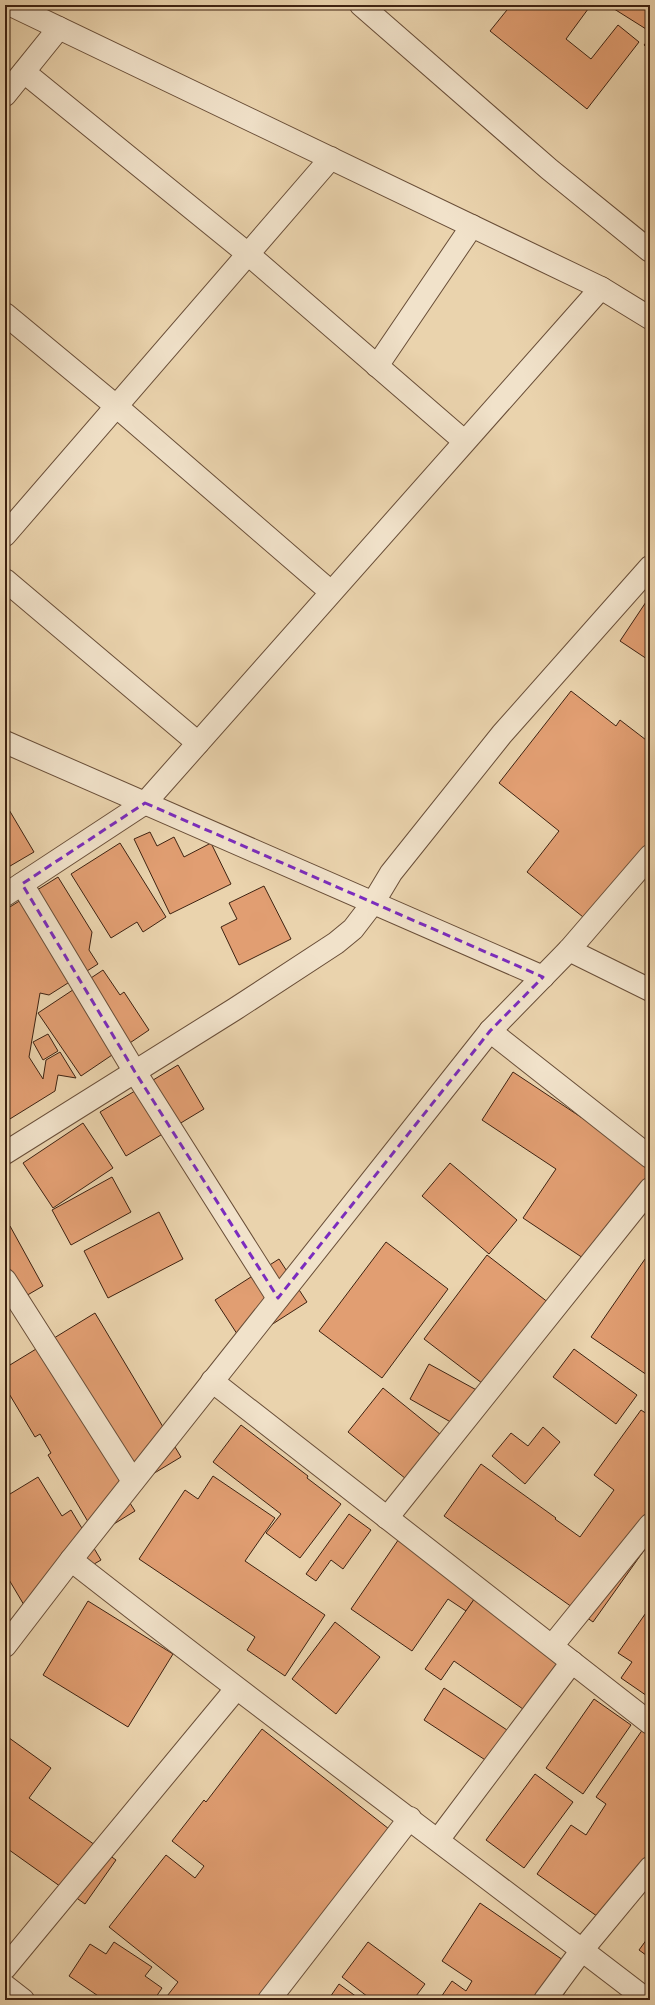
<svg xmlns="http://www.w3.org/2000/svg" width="655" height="2005" font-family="'IM FELL Great Primer',serif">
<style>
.building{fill:#e19e72;stroke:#3e2211}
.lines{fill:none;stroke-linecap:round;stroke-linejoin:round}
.minor-casing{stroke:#694e38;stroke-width:24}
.minor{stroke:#f1e2ca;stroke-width:22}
.marked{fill:none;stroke:#7b2cbf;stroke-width:3;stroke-dasharray:8 5;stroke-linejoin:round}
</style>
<rect width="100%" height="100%" fill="#ead3ad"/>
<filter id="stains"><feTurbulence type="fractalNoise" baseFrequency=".005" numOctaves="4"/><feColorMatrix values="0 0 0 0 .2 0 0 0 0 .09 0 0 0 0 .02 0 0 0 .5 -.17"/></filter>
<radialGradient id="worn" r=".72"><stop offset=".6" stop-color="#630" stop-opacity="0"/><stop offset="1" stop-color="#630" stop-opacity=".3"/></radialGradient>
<g class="building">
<polygon points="511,5 591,5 566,39 591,59 618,25 639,42 587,109 490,31"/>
<polygon points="612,5 650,5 650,22 646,29 611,7"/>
<polygon points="650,38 650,50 644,45"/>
<polygon points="650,596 650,661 620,641"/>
<polygon points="571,691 616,726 620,720 650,743 650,852 593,925 527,872 559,831 499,783"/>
<polygon points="5,803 34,852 5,869"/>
<polygon points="150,832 157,846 174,837 184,857 211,843 231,884 170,914 134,839"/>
<polygon points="120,843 166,917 143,932 137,922 111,938 71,874"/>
<polygon points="58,877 92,932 89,950 98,964 49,995 40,993 29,1057 43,1079 46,1060 60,1052 76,1078 58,1075 55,1091 5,1122 5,910"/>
<polygon points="264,886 291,939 239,965 221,927 237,919 229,903"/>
<polygon points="103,970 120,995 124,992 149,1030 81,1076 38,1013"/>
<polygon points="48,1034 58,1051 43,1060 33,1042"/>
<polygon points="178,1065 204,1109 126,1156 100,1112"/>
<polygon points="513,1072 650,1163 650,1189 598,1268 523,1218 556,1169 482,1120"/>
<polygon points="83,1123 113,1168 53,1208 23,1163"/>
<polygon points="450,1163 517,1220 489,1254 422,1196"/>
<polygon points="112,1177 131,1212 71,1245 52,1210"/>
<polygon points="159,1212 183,1259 108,1298 84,1251"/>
<polygon points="10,1226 43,1286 5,1308 5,1229"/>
<polygon points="386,1242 448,1289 382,1378 319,1331"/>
<polygon points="487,1255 558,1310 495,1393 424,1339"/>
<polygon points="279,1259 307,1302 243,1343 215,1300"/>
<polygon points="645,1259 650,1262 650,1377 591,1337"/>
<polygon points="95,1313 181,1457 123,1492 135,1511 96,1535 48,1455 51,1453 40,1434 35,1437 5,1387 5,1368"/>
<polygon points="574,1349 637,1395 616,1424 553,1377"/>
<polygon points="429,1364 482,1393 463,1429 410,1399"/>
<polygon points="383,1388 446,1439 411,1483 348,1432"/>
<polygon points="641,1410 650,1416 650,1542 593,1622 444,1516 481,1464 556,1518 555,1519 580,1537 614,1490 594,1475"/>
<polygon points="241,1425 308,1476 307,1478 341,1504 300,1558 266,1533 281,1514 213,1462"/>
<polygon points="543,1427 560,1442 525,1484 492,1456 511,1433 528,1446"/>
<polygon points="213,1476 275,1518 245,1561 325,1615 285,1676 247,1650 255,1637 139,1559 185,1490 198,1499"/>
<polygon points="38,1477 62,1516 71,1510 101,1560 24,1605 5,1573 5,1497"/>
<polygon points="349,1514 371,1530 343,1569 331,1560 316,1581 306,1574"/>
<polygon points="403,1533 482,1588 466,1611 448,1599 412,1651 351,1609"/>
<polygon points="475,1598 569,1664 533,1716 454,1661 441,1680 425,1669"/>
<polygon points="88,1601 173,1654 128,1727 43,1675"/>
<polygon points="650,1607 650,1698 621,1678 632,1662 618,1653"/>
<polygon points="335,1622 380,1657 336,1714 292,1679"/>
<polygon points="444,1688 513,1734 493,1765 424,1720"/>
<polygon points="594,1699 631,1725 583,1794 546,1768"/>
<polygon points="262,1729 403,1840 278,2000 164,2000 178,1982 109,1927 166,1855 195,1878 204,1866 172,1841 204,1800 206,1802"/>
<polygon points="643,1729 650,1734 650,1876 614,1928 537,1874 571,1825 586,1835 606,1804 596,1797"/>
<polygon points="5,1735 51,1768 29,1798 116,1860 85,1904 5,1847"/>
<polygon points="535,1774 573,1802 524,1868 486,1840"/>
<polygon points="480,1903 579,1971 560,2000 439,2000 452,1981 466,1991 472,1981 442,1961"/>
<polygon points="650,1935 650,1958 639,1950"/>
<polygon points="114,1942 152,1967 145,1976 162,1988 154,2000 104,2000 69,1976 90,1944 106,1954"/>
<polygon points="368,1942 425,1984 413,2000 372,2000 342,1977"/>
<polygon points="339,1984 361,2000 328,2000"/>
</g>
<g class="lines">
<defs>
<g id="minor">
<polyline points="11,5 601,288 650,318"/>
<polyline points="361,5 549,169 650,251"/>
<polyline points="24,72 248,254 464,441"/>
<polyline points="5,95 59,28"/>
<polyline points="5,314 116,406 331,592"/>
<polyline points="377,366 472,226"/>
<polyline points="5,535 331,158"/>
<polyline points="5,580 198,743"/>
<polyline points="5,742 543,977"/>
<polyline points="22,884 135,1072 278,1298"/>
<polyline points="5,895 145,803 601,288"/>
<polyline points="569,950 650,990"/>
<polyline points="490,1031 650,1157"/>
<polyline points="5,1153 235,1009 336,943 353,929 373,903 391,873 502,734 650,567"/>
<polyline points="5,1280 133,1481"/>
<polyline points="212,1381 650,1723"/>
<polyline points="387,1518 650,1189"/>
<path d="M71 1560C261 1709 456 1853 647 2000"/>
<polyline points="5,1646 71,1560 490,1031 569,950 650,856"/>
<polyline points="552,1646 650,1525"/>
<polyline points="438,1840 572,1662"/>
<polyline points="5,1968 236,1689"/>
<polyline points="5,1986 23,2000"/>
<polyline points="269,2000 410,1818"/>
<polyline points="545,2000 582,1950 650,1868"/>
</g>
</defs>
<use href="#minor" class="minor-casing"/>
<use href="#minor" class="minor"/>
</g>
<path class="marked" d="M145 803 543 977 490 1031 278 1298 135 1072 22 884Z"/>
<rect width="655" height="2005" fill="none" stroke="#ead3ad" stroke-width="20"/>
<rect x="6" y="6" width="643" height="1993" fill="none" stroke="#3e2211" stroke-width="2"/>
<rect x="10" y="10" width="635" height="1985" fill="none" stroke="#3e2211"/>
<rect width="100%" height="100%" filter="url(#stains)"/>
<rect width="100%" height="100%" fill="url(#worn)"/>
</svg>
